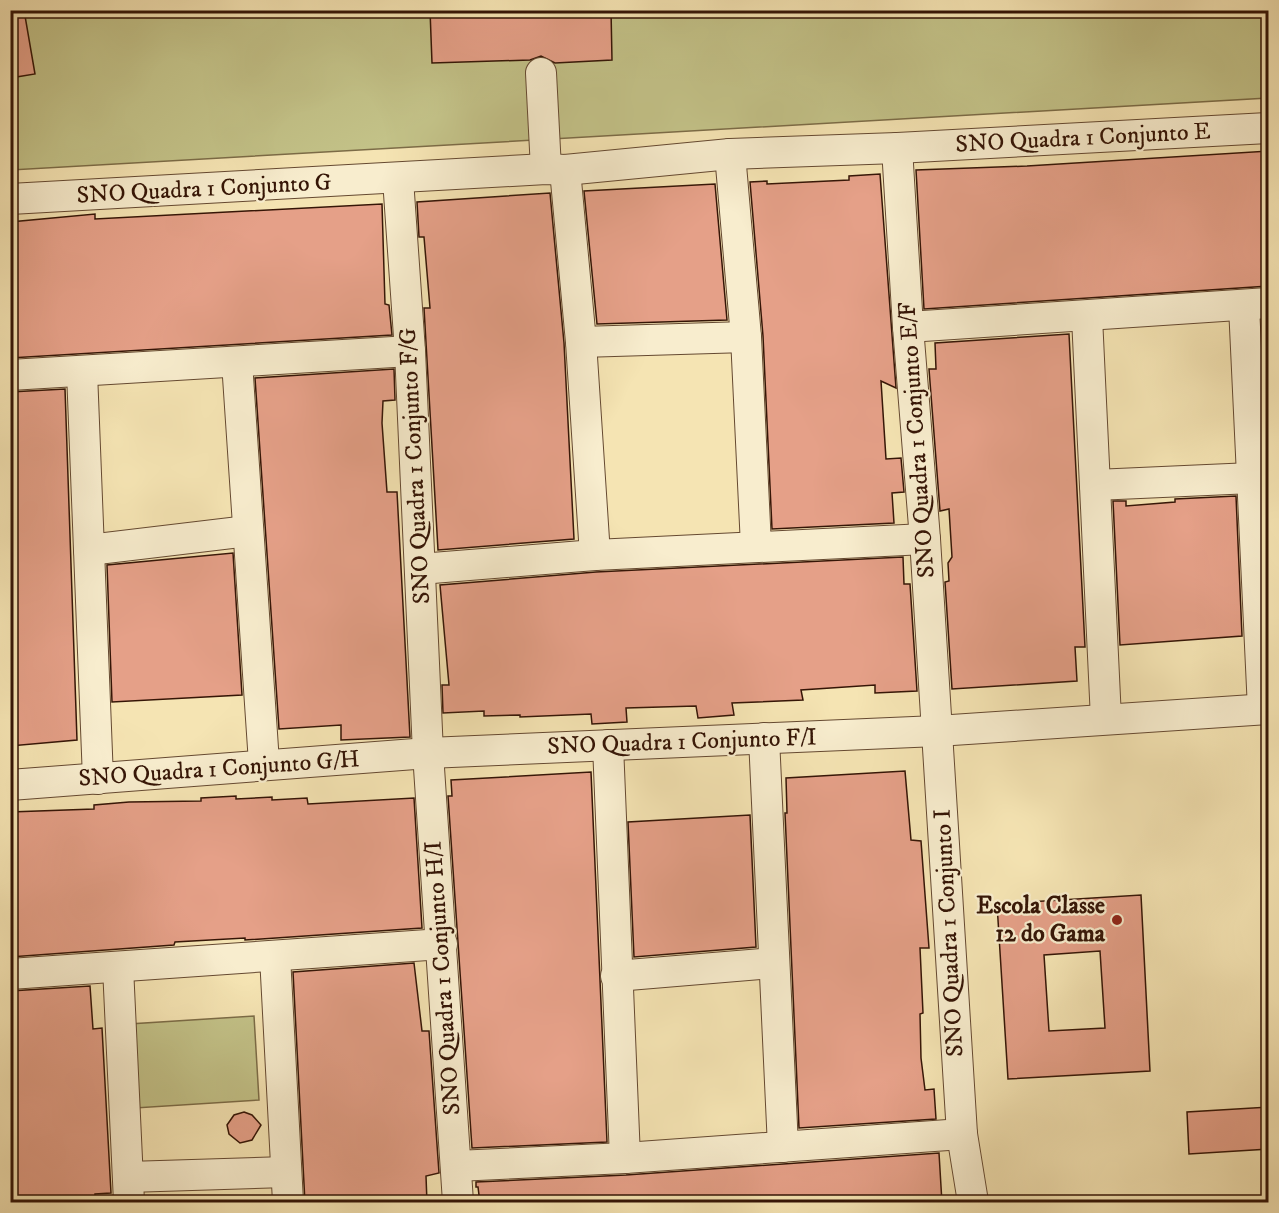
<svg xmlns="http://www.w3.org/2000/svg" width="1279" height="1213" font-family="'IM FELL DW Pica',serif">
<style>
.green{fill:#c3c288;stroke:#7c6c47;stroke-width:1.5}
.building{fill:#e5a088;stroke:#351506;stroke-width:1.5;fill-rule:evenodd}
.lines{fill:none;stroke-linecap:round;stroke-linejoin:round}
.minor-casing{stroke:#654931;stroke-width:32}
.minor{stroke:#f8edce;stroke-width:30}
.poi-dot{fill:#8f2418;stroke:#f8edce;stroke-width:2}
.labels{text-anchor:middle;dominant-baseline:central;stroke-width:4.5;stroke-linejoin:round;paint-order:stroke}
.street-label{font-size:24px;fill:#351506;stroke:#f8edce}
.poi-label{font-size:24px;font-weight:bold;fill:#351506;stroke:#f8edce;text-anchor:end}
</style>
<rect width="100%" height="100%" fill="#f5e4b3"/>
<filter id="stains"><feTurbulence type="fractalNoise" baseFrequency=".00333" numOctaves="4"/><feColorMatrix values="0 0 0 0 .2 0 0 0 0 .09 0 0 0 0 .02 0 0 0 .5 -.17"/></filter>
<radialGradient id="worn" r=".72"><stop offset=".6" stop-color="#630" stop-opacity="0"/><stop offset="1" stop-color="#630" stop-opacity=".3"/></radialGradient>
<g class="green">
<polygon points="11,11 1268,11 1268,98 11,170"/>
<polygon points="254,1016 259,1100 135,1108 129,1024"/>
</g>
<g class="building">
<polygon points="10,10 24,10 35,74 10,78"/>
<polygon points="430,10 611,10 612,60 555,63 541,56 530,60 432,63"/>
<polygon points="1269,151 1269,286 924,309 916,170 1027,166"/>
<polygon points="880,174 896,388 881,381 886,459 901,458 904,492 892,493 894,523 772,529 763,336 750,182 767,181 767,184 849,180 849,176"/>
<polygon points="715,184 727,320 597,324 584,191"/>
<polygon points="550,193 564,343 574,539 438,550 424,308 430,308 424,237 419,237 417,202"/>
<polygon points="382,204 385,304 389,305 392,335 10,358 10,222 95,214 95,219"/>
<polygon points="1069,334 1085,647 1075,647 1077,681 952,689 945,582 949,581 948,563 952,557 949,509 940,511 929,369 936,369 935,343"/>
<polygon points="394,369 395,400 383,401 382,423 387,492 397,492 410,737 341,740 341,725 279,729 255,378"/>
<polygon points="65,389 77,740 10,746 10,392"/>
<polygon points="1236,496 1242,636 1120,645 1113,501 1126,501 1126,506 1175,502 1175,499"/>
<polygon points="233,553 242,695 112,702 107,565"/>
<polygon points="903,557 904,584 910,584 917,691 875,693 875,685 801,690 803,700 732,703 734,715 698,718 696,706 626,708 627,722 592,724 591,714 520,717 520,715 484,716 484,711 443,713 442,685 449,685 440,585 596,572"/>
<polygon points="905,771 911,840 921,841 929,948 920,948 923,1013 920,1014 921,1058 925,1090 934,1089 936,1119 799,1128 785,813 787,813 786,778"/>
<polygon points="591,772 607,1142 472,1148 448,796 452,796 451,780"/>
<polygon points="236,796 236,799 272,797 272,800 307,798 308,804 414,798 422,928 245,940 245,938 175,942 174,945 10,957 10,812 94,809 94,805 129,802 201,801 201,798"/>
<polygon points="750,815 756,947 634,957 628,822"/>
<path d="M1141 895 1150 1071 1008 1079 997 904ZM1100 951 1105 1028 1049 1031 1044 955Z"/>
<polygon points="414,963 422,1031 429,1031 439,1173 426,1176 427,1203 305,1203 293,972"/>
<polygon points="90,986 93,1029 102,1028 111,1193 95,1194 95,1203 14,1203 13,1199 10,1199 10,991"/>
<polygon points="1269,1107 1269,1149 1189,1154 1187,1112"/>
<polygon points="244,1112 252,1115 261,1125 252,1140 240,1143 229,1134 227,1125 234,1115"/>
<polygon points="939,1153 942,1203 480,1203 478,1187 476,1187 476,1182 626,1175"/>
</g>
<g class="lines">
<defs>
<g id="minor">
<polyline points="541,73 546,169"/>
<polyline points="897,148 908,327 925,539 962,1134 973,1202"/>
<polyline points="730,154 746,337 756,546"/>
<polyline points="565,170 581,342 595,555"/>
<polyline points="398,179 410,351 428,753 458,1202"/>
<polyline points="10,199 546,169 565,170 730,154 897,148 1268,128"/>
<polyline points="1244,306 1263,709"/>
<polyline points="1087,317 1106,719"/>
<polyline points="908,327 1268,303"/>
<polyline points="581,342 746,337"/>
<polyline points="237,362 264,763"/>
<polyline points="82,372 98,779"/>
<polyline points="10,375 410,351"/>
<polyline points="1095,485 1252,478"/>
<polyline points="89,550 248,531"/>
<polyline points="420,569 595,555 925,539"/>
<polyline points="764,738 783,1147"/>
<polyline points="608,745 625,1158"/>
<polyline points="10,785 428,753 937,731 1268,709"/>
<polyline points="275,956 288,1202"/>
<polyline points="118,967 129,1202"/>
<polyline points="10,974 442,944"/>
<polyline points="616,976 773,963"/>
<polyline points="456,1166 625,1158 962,1134"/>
<polyline points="128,1177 286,1172"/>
</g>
</defs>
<use href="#minor" class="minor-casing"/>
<use href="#minor" class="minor"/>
</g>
<circle class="poi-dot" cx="1117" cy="920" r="6"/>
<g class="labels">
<g class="street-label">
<text transform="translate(1083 138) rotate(-3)">SNO Quadra 1 Conjunto E</text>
<text transform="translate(204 189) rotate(-3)">SNO Quadra 1 Conjunto G</text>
<text transform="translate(917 440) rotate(-94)">SNO Quadra 1 Conjunto E/F</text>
<text transform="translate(415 466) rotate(-93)">SNO Quadra 1 Conjunto F/G</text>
<text transform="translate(682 742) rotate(-2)">SNO Quadra 1 Conjunto F/I</text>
<text transform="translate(219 769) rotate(-4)">SNO Quadra 1 Conjunto G/H</text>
<text transform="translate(949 933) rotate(-93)">SNO Quadra 1 Conjunto I</text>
<text transform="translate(443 978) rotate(-94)">SNO Quadra 1 Conjunto H/I</text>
</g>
<g class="poi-label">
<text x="1105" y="906">Escola Classe<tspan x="1105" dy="28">12 do Gama</tspan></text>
</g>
</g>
<rect width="1279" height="1213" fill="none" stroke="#f5e4b3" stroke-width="36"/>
<rect x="12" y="12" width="1255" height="1189" fill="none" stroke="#351506" stroke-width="3"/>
<rect x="18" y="18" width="1243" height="1177" fill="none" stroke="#351506" stroke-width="1.5"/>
<rect width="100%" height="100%" filter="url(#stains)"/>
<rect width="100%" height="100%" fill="url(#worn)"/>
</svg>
